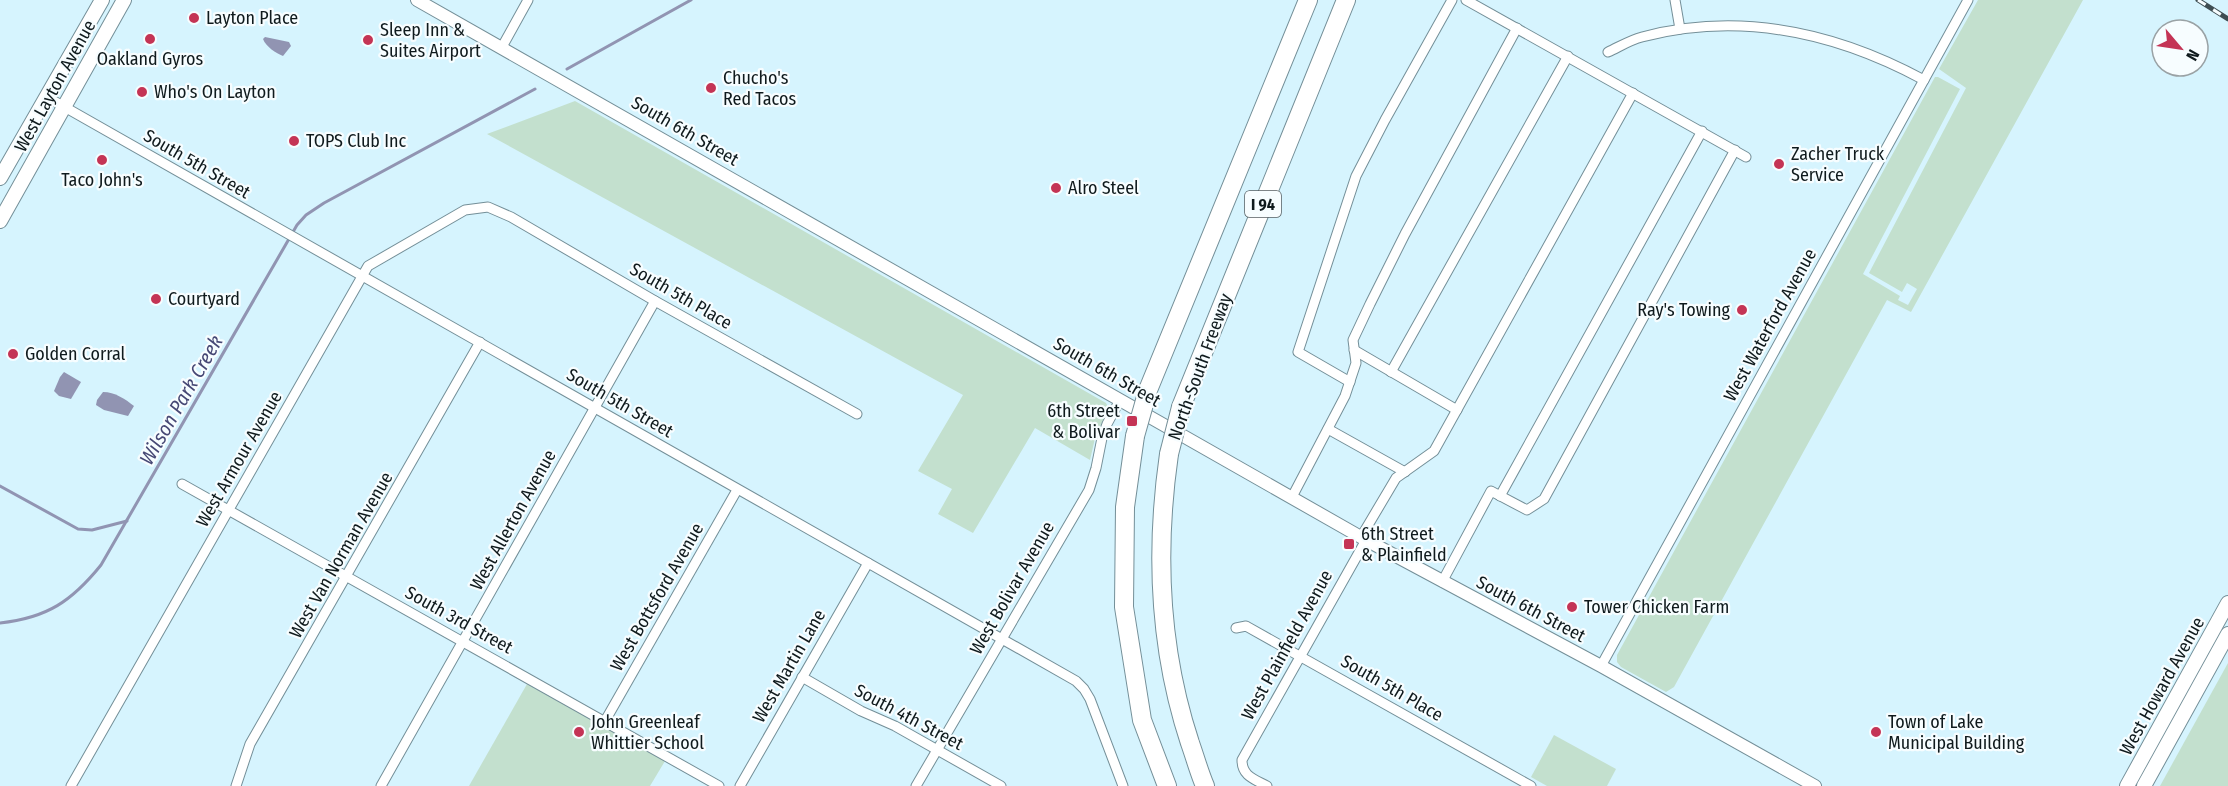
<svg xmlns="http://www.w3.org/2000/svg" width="2228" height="786" font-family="'Fira Sans Condensed',sans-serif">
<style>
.green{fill:#c3e0ce}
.water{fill:#9194b2}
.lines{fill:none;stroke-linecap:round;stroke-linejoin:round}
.stream{stroke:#9194b2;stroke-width:3}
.minor-casing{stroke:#748f98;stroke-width:11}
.tertiary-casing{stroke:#748f98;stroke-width:14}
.secondary-casing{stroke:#748f98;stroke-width:16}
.motorway-casing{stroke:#748f98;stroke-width:20}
.minor{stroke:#fff;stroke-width:9}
.tertiary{stroke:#fff;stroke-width:12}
.secondary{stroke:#fff;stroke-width:14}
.motorway{stroke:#fff;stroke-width:18}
.rail-casing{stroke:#3e4d52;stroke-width:5}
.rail{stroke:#f7fdff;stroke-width:3;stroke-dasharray:9;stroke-linecap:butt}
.motorway-bridge-casing{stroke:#748f98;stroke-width:20;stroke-linecap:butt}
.motorway-bridge{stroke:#fff;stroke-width:18}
.poi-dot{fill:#c43455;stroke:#f7fdff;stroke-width:2}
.labels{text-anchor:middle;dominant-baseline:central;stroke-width:4.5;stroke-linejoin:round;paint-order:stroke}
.shield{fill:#f7fdff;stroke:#555e61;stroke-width:1.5}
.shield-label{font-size:16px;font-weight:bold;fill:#0f1a1d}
.poi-label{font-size:18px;fill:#0f1a1d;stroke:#f7fdff;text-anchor:start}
.street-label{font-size:18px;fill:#0f1a1d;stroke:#f7fdff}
.water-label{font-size:20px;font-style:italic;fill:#464875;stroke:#f7fdff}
</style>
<rect width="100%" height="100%" fill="#d6f4fe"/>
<g class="green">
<polygon points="1978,0 2083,0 1911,312 1887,300 1674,687 1666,692 1621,667 1617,662 1617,655 1935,77 1938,77 1960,89 1863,274 1900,296 1898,300 1908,305 1917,289 1907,283 1902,292 1869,273 1966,88 1939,69"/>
<polygon points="575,101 1106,403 1109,409 1096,434 1090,460 1035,428 973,533 938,514 952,489 918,471 963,395 487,134"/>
<polygon points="2228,663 2228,786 2160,786"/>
<polygon points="527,684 665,761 650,786 469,786"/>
<polygon points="1554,735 1616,769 1607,786 1547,786 1531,777"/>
</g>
<g class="water">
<path d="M265 37 289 42 291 46 283 56C276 53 266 47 263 39Z"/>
<polygon points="64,372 81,382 71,399 59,396 54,391 60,377"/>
<path d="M103 392C115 392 125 399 134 406L128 416 104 410 96 405 97 400Z"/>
</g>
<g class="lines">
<g class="stream">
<polyline points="567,69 691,0"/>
<polyline points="0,486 78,529 92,530 127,521"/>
<path d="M0 623C47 618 72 601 101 565L297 225 306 215 324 203 535 89"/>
</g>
<defs>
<g id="minor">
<polyline points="1466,0 1746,157"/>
<polyline points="1675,0 1680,29"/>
<polyline points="502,47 528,0"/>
<path d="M1608 52C1619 47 1630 40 1642 37 1741 11 1835 32 1924 80"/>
<polyline points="47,97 1076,681 1084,689 1090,699 1123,786"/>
<polyline points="1354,350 1457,410"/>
<polyline points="1391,372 1568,56"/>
<polyline points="1350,382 1298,352 1356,176 1385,120 1452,0"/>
<polyline points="1328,429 1405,472"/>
<polyline points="182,484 719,786"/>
<polyline points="1500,496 1702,131"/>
<polyline points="1292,497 1345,396 1356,363 1353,340 1370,304 1405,234 1517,28"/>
<polyline points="1361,537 1396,478 1434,451 1633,93"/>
<polyline points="1442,582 1491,491 1527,510 1544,499 1735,150"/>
<polyline points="1236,628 1246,626 1531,786"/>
<polyline points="1601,666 1968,0"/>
<polyline points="802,677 861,711 895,726 1001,786"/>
<polyline points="605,721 737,490"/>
<polyline points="71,786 368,266 465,210 488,207 511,217 655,301 857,414"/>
<polyline points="236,786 250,744 480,342"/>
<polyline points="381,786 655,301"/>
<polyline points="740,786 868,563"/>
<polyline points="916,786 1089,490 1096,468 1102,438 1107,424 1120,400"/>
<path d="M1267 786C1254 779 1242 776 1242 760L1366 540"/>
</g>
<polyline id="tertiary" points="417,0 1366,540 1601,666 1815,786"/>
<g id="secondary">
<polyline points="0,178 102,0"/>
<polyline points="0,221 124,0"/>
<polyline points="2127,786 2228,603"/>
<polyline points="2144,786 2228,634"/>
</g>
<g id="motorway">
<polyline points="1148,390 1308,0"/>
<polyline points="1181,407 1346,0"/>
<polyline points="1135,436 1125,507 1124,607 1142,720 1167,786"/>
<path d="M1169 454C1155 551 1159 649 1190 743 1195 757 1199 772 1205 786"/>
</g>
</defs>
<use href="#minor" class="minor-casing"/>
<use href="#tertiary" class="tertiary-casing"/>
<use href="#secondary" class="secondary-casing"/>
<use href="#motorway" class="motorway-casing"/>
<use href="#minor" class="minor"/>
<use href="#tertiary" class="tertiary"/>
<use href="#secondary" class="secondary"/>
<use href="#motorway" class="motorway"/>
<defs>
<polyline id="rail" points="2198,0 2228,19"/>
</defs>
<use href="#rail" class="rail-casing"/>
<use href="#rail" class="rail"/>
<defs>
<g id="motorway-bridge">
<polyline points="1135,436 1148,390"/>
<polyline points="1169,454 1181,407"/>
</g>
</defs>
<use href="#motorway-bridge" class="motorway-bridge-casing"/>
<use href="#motorway-bridge" class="motorway-bridge"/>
</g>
<g class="poi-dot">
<circle cx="194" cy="18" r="6"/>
<circle cx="150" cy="39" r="6"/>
<circle cx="368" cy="40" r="6"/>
<circle cx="711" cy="88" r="6"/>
<circle cx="142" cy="92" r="6"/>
<circle cx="294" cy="141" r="6"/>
<circle cx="102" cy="160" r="6"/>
<circle cx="1779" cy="164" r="6"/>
<circle cx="1056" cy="188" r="6"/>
<circle cx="156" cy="299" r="6"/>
<circle cx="1742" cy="310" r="6"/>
<circle cx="13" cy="354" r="6"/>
<rect x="1126" y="415" width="12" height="12" rx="3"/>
<rect x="1343" y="538" width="12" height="12" rx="3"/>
<circle cx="1572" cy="607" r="6"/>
<circle cx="579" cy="732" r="6"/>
<circle cx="1876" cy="732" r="6"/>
</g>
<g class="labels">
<rect class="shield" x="1245" y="191" width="36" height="26" rx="4.5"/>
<g class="shield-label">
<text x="1263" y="204">I 94</text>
</g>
<g class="poi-label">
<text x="206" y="18">Layton Place</text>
<text x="380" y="30">Sleep Inn &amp;<tspan x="380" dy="21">Suites Airport</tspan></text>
<text x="150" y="59" text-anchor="middle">Oakland Gyros</text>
<text x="723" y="78">Chucho's<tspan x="723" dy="21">Red Tacos</tspan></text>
<text x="154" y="92">Who's On Layton</text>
<text x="306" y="141">TOPS Club Inc</text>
<text x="1791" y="154">Zacher Truck<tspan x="1791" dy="21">Service</tspan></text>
<text x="102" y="180" text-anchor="middle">Taco John's</text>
<text x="1068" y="188">Alro Steel</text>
<text x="168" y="299">Courtyard</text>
<text x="1730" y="310" text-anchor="end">Ray's Towing</text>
<text x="25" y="354">Golden Corral</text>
<text x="1120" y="411" text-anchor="end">6th Street<tspan x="1120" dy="21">&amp; Bolivar</tspan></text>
<text x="1361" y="534">6th Street<tspan x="1361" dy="21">&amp; Plainfield</tspan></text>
<text x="1584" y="607">Tower Chicken Farm</text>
<text x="591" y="722">John Greenleaf<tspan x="591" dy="21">Whittier School</tspan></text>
<text x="1888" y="722">Town of Lake<tspan x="1888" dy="21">Municipal Building</tspan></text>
</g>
<g class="street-label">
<text transform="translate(55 86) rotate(-61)">West Layton Avenue</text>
<text transform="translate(685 131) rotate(30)">South 6th Street</text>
<text transform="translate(197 164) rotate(30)">South 5th Street</text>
<text transform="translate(681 296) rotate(30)">South 5th Place</text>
<text transform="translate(1770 325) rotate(-61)">West Waterford Avenue</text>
<text transform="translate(1200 367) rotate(-70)">North-South Freeway</text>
<text transform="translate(1107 372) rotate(30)">South 6th Street</text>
<text transform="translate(620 403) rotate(30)">South 5th Street</text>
<text transform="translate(239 459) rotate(-60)">West Armour Avenue</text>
<text transform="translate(513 520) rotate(-61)">West Allerton Avenue</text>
<text transform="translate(341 555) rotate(-60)">West Van Norman Avenue</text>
<text transform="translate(1012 588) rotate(-60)">West Bolivar Avenue</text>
<text transform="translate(657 597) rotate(-60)">West Bottsford Avenue</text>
<text transform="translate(1531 609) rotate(28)">South 6th Street</text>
<text transform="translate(459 620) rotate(29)">South 3rd Street</text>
<text transform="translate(1287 645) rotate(-61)">West Plainfield Avenue</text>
<text transform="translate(789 666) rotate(-60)">West Martin Lane</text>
<text transform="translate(2162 686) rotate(-61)">West Howard Avenue</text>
<text transform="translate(1392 688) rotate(30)">South 5th Place</text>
<text transform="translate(909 717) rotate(28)">South 4th Street</text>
</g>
<g class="water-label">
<text transform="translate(181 400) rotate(-60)">Wilson Park Creek</text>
</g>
</g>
<g transform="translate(2180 48) rotate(119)"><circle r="28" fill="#f7fdff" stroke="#9aa2a5" stroke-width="1.5"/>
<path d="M0-4.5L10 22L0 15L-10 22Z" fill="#c43455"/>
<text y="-9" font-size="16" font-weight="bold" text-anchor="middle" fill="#0f1a1d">N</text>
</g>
</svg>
